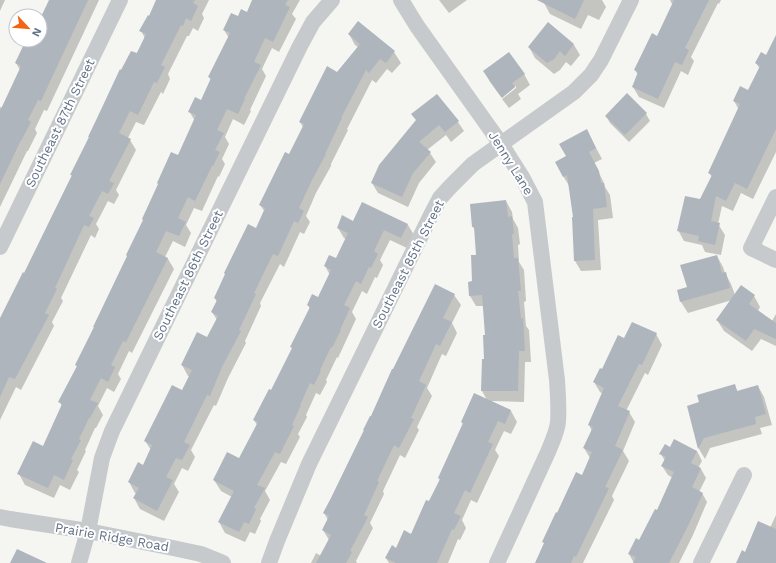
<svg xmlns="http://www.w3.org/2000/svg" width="776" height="563" font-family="'Work Sans',sans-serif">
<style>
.shadow{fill:#0003}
.building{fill:#aeb5bd}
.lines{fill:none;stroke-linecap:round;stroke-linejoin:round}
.street{stroke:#c7cacd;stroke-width:16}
.labels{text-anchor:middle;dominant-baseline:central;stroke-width:4;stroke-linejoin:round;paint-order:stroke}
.street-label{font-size:13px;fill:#617186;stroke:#fff}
</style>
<rect width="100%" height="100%" fill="#f5f6f1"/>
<g class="shadow">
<polygon points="0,0 5,0 0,11"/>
<polygon points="50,0 99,0 47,111 44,110 35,129 37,133 28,151 27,151 0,207 0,107 3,108 20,70 16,63 27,40 40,40 40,22"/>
<polygon points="157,0 209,0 202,14 204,18 198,31 193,28 189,36 187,36 168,74 170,79 163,94 161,92 144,125 136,122 128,138 130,140 136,150 116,190 119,195 114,204 108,201 96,224 99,229 95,238 91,235 61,298 63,301 52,322 54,326 21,390 16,387 0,420 0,324 72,176 71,175 145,38 141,31 149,17"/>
<polygon points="254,0 300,0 292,14 296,19 279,52 272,48 262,69 266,76 250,110 251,111 244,125 233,119 225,137 229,144 222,159 225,164 219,177 218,176 202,211 194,208 186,225 191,233 185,247 173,241 165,257 168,259 174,269 132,353 129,351 118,374 121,379 114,392 107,388 98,406 103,415 96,428 95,428 85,450 86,451 77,470 79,472 70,490 60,485 54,498 25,485 19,474 43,447 62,407 60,402 77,367 76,365 178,156 195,121 189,111 202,101 211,81 209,77 229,38 224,30 239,17 247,13"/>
<polygon points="439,0 467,0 449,13"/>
<polygon points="545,0 602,0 606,7 599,20 588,15 581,29 550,14 544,3"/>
<polygon points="670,0 721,0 719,4 718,3 691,57 694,61 688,75 681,71 664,108 639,97 633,87 638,75 635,70 657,37 673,6"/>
<polygon points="359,23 394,52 401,63 392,73 387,69 376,83 372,80 347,129 348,130 331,164 331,166 316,193 306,216 310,222 304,234 300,232 284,267 280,264 260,303 261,306 245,341 246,343 228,378 216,406 214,405 191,450 195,457 188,471 182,468 174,484 179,492 164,521 140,509 134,498 137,494 135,493 129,482 143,466 151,450 145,441 183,392 190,377 188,376 182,365 208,338 217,320 212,312 217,302 215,298 257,229 265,212 260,205 290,155 303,127 300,122 337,73 358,47 355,45 349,34"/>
<polygon points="549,24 574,45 580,55 571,66 566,62 560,70 554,74 535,58 529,47"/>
<polygon points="776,45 776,152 753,199 741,193 733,211 722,206 718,224 725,235 721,255 705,252 702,245 684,241 678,230 700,200 712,177 709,173 739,110 734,101 748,91 760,69 756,63 766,56"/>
<polygon points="484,71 524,74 530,85 518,94 521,99 509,108 502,99 516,88 516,86 501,97 490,82"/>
<polygon points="646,114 650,121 629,142 610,123 606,116"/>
<polygon points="413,115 458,122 464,131 451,142 446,135 427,150 430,153 436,162 419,183 408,207 378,193 372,183 417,121"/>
<polygon points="587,131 602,159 594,163 604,183 605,187 610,195 613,218 598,220 601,270 581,271 575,261 574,218 570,187 563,176 567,156"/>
<polygon points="506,201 512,212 513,219 518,228 520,244 518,245 519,262 524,270 526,301 524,302 526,326 529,330 531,362 525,362 524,402 491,401 511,411 517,422 511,434 504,431 495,450 499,456 477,503 471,500 462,520 466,528 460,540 458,539 448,563 389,563 386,558 411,535 429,502 440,481 439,478 463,425 462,422 487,400 482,391 485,360 486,336 484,306 476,306 470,296 474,282 477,256 475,230 473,227"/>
<polygon points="353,222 408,225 414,235 407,248 390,240 380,260 383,265 377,278 375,277 367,294 362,291 352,312 356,319 338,358 337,357 326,380 327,382 320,395 316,393 306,415 307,417 298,434 300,437 286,464 281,462 265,491 270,500 260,519 261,521 255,534 250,532 245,542 225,533 219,522 232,497 221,491 214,480 240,459 257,425 254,420 272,391 293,349 310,309 308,305 319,299 330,275 325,266 337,259 346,239 344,238 338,228"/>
<polygon points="717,256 723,267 725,273 731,284 735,295 741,287 754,296 760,307 758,311 772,321 776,314 776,346 761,339 752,351 724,331 717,320 732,300 688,313 681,302 678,290 688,288"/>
<polygon points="454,295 461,305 452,323 457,333 446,356 442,354 427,388 432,396 417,427 419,430 405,458 400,455 383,491 384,494 370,523 373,528 356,561 357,563 311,563 316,553 321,556 329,540 323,530 328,520 324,513 364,431 364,430"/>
<polygon points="656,334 662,345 648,375 645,373 626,411 629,412 635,422 623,451 629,461 612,496 614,500 583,563 536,563 557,514 582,477 590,458 584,448 592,431 589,425 603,394 600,392 594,382 625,340"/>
<polygon points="735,386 738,392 758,386 764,397 772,425 760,428 762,434 710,448 705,459 699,449 688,406 700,403"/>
<polygon points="671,448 697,451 702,461 698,468 701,469 706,478 699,492 702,493 707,502 693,535 679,563 634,563 629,554 640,541 657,511 673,478 668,475 662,466 665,461 661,454"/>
<polygon points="776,515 776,563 737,563 745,553 770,528"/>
</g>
<g class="building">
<polygon points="49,0 88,0 41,101 38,100 28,120 31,122 21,141 21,140 0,184 0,111 21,66 15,63 26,40 40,40 40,19"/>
<polygon points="156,0 195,0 193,3 198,6 191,21 186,18 183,26 181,25 161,65 165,67 157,83 154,82 138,115 130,111 119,133 131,139 109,181 114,183 108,194 102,191 89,216 94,218 89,227 84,225 55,288 57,289 45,313 49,315 15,379 9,377 0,397 0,318 23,272 24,273 72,175 70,175 89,137 88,137 98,116 120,69 121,70 131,51 137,53 146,34 139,31 148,15 149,16"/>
<polygon points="252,0 288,0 285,5 290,7 273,42 265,38 254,62 261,65 244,99 245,99 238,114 227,109 217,130 224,133 215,150 220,152 213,166 212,166 195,201 188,197 178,218 186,222 179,236 166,231 156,252 168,258 126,342 123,341 111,365 115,367 108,382 101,378 90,400 98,403 90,418 89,418 79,439 81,440 71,459 73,460 64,480 54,475 48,488 17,474 33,441 43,446 62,404 58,402 77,366 75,365 94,327 93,327 127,256 126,255 143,220 142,219 158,184 157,183 171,152 178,155 196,115 188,112 195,97 201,100 211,78 208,77 230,33 223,30 231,13 238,16 241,9 247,12"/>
<polygon points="537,0 584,0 575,19"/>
<polygon points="674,0 709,0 685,48 689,50 682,65 675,62 658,99 632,87 638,72 634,70 652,33 657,36"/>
<polygon points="358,21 395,51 386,63 380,59 369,73 366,70 341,118 342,118 325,154 326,154 311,182 299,208 304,211 298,223 294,221 278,256 273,254 254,293 256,294 239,330 241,331 222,367 210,396 207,395 184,442 190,445 182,460 176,458 166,477 173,480 157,511 133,498 139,488 128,482 138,462 143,465 152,445 144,441 172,385 182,390 192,370 181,365 197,332 207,337 218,316 211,312 217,300 214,298 225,274 224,273 248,224 256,228 265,208 259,205 285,152 289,154 304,124 299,122 327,66 337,72 360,44 348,34"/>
<polygon points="548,22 574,44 565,56 560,51 554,59 547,63 528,47"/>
<polygon points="776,35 776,129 747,189 735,183 726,201 716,196 711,221 720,223 715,245 698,241 699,236 677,231 685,196 700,199 712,175 708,173 740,104 733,101 740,86 748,90 760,66 755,63 761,52 766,55"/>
<polygon points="509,52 525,74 512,83 515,87 502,98 483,71"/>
<polygon points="627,93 647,113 625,135 605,116"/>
<polygon points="437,94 459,121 445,132 439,125 419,142 431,152 413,173 402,197 371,183 379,165 416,120 411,114"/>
<polygon points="587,129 596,148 589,152 599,171 601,183 604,183 607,207 593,209 595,260 574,261 572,217 573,217 567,175 563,177 555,162 566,156 559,144"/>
<polygon points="506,200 508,217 512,216 514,234 512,234 514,258 518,258 521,291 518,291 521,319 523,318 525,351 519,351 518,391 481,391 482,359 484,359 483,335 485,335 482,295 469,296 468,282 472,281 471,255 476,255 474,227 472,227 470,204"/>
<polygon points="362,202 408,224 401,238 384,230 374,251 378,254 371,268 369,267 361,284 356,281 344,305 350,308 340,330 341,330 332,348 331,347 320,370 321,371 314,385 310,383 300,405 301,405 292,425 294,426 280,454 275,452 257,485 265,488 254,508 256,509 249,524 244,522 239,532 218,522 234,491 213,480 227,452 239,458 258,422 253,420 269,389 271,390 292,348 290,347 310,307 307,305 312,294 318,297 331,270 324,266 329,255 336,258 348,233 337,228 342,215 353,221"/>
<polygon points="717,255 722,273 726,272 730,288 680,302 677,290 687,287 680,265"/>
<polygon points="435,284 455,294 443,318 452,322 440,346 436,344 419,381 426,385 411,418 414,419 399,448 394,445 377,481 379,482 364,515 368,517 350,551 352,552 346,563 316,563 331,535 322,530 329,516 323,513 331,498 364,430 363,430 370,416 371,416 392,369 393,369"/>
<polygon points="741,285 755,295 749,304 776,323 776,339 754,329 746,341 716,320"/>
<polygon points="632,322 657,333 642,365 639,364 618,406 630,411 615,446 623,450 605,487 609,488 576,557 574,556 571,563 535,563 544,543 542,542 556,512 557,513 576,472 582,475 592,452 583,448 593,427 588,425 604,388 593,382 600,368 602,369 618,335 624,338"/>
<polygon points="735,384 737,391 758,385 766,414 755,417 756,424 704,438 698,449 687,406 699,402 697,395"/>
<polygon points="474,393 511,410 505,424 498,421 488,442 493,444 470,493 465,490 454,513 461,516 454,530 452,529 437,563 396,563 385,558 392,545 396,548 404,530 411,534 426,500 429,501 440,479 438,478 463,423 461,422"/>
<polygon points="674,439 697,451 691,463 701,468 692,487 703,493 688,526 669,563 633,563 636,557 628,554 636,538 639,540 655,509 657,510 674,472 661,466 666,457 659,454 665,444 670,447"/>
<polygon points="758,521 776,529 776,563 736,563 742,550 745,552"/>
<polygon points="17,549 47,563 10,563"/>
</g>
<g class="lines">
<g class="street">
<path d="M401 0 417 26 501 144 522 177 535 202 557 380C558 394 559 408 558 422 557 432 552 442 548 452L497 563"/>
<polyline points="776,197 751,248 776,260"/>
<polyline points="0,247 120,0"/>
<polyline points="0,517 10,519 88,531 173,548 201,554 223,563"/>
<polyline points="79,563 88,531 102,458 112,431 300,46 313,22 332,0"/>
<polyline points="269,563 277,541 309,464 431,215 440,198 450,187 473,164 574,92 591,75 601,60 631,0"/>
<polyline points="701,563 744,475"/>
</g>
</g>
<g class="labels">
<g class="street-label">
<text transform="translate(60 123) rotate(-64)">Southeast 87th Street</text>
<text transform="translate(511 163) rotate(58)">Jenny Lane</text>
<text transform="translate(408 264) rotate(-63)">Southeast 85th Street</text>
<text transform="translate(188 275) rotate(-64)">Southeast 86th Street</text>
<text transform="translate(112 537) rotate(10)">Prairie Ridge Road</text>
</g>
</g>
<g transform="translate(28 28) rotate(116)"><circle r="19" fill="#ffffff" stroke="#c0c6cf"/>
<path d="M0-3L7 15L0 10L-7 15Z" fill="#f56412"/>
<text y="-6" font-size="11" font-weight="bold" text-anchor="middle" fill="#617186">N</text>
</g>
</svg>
